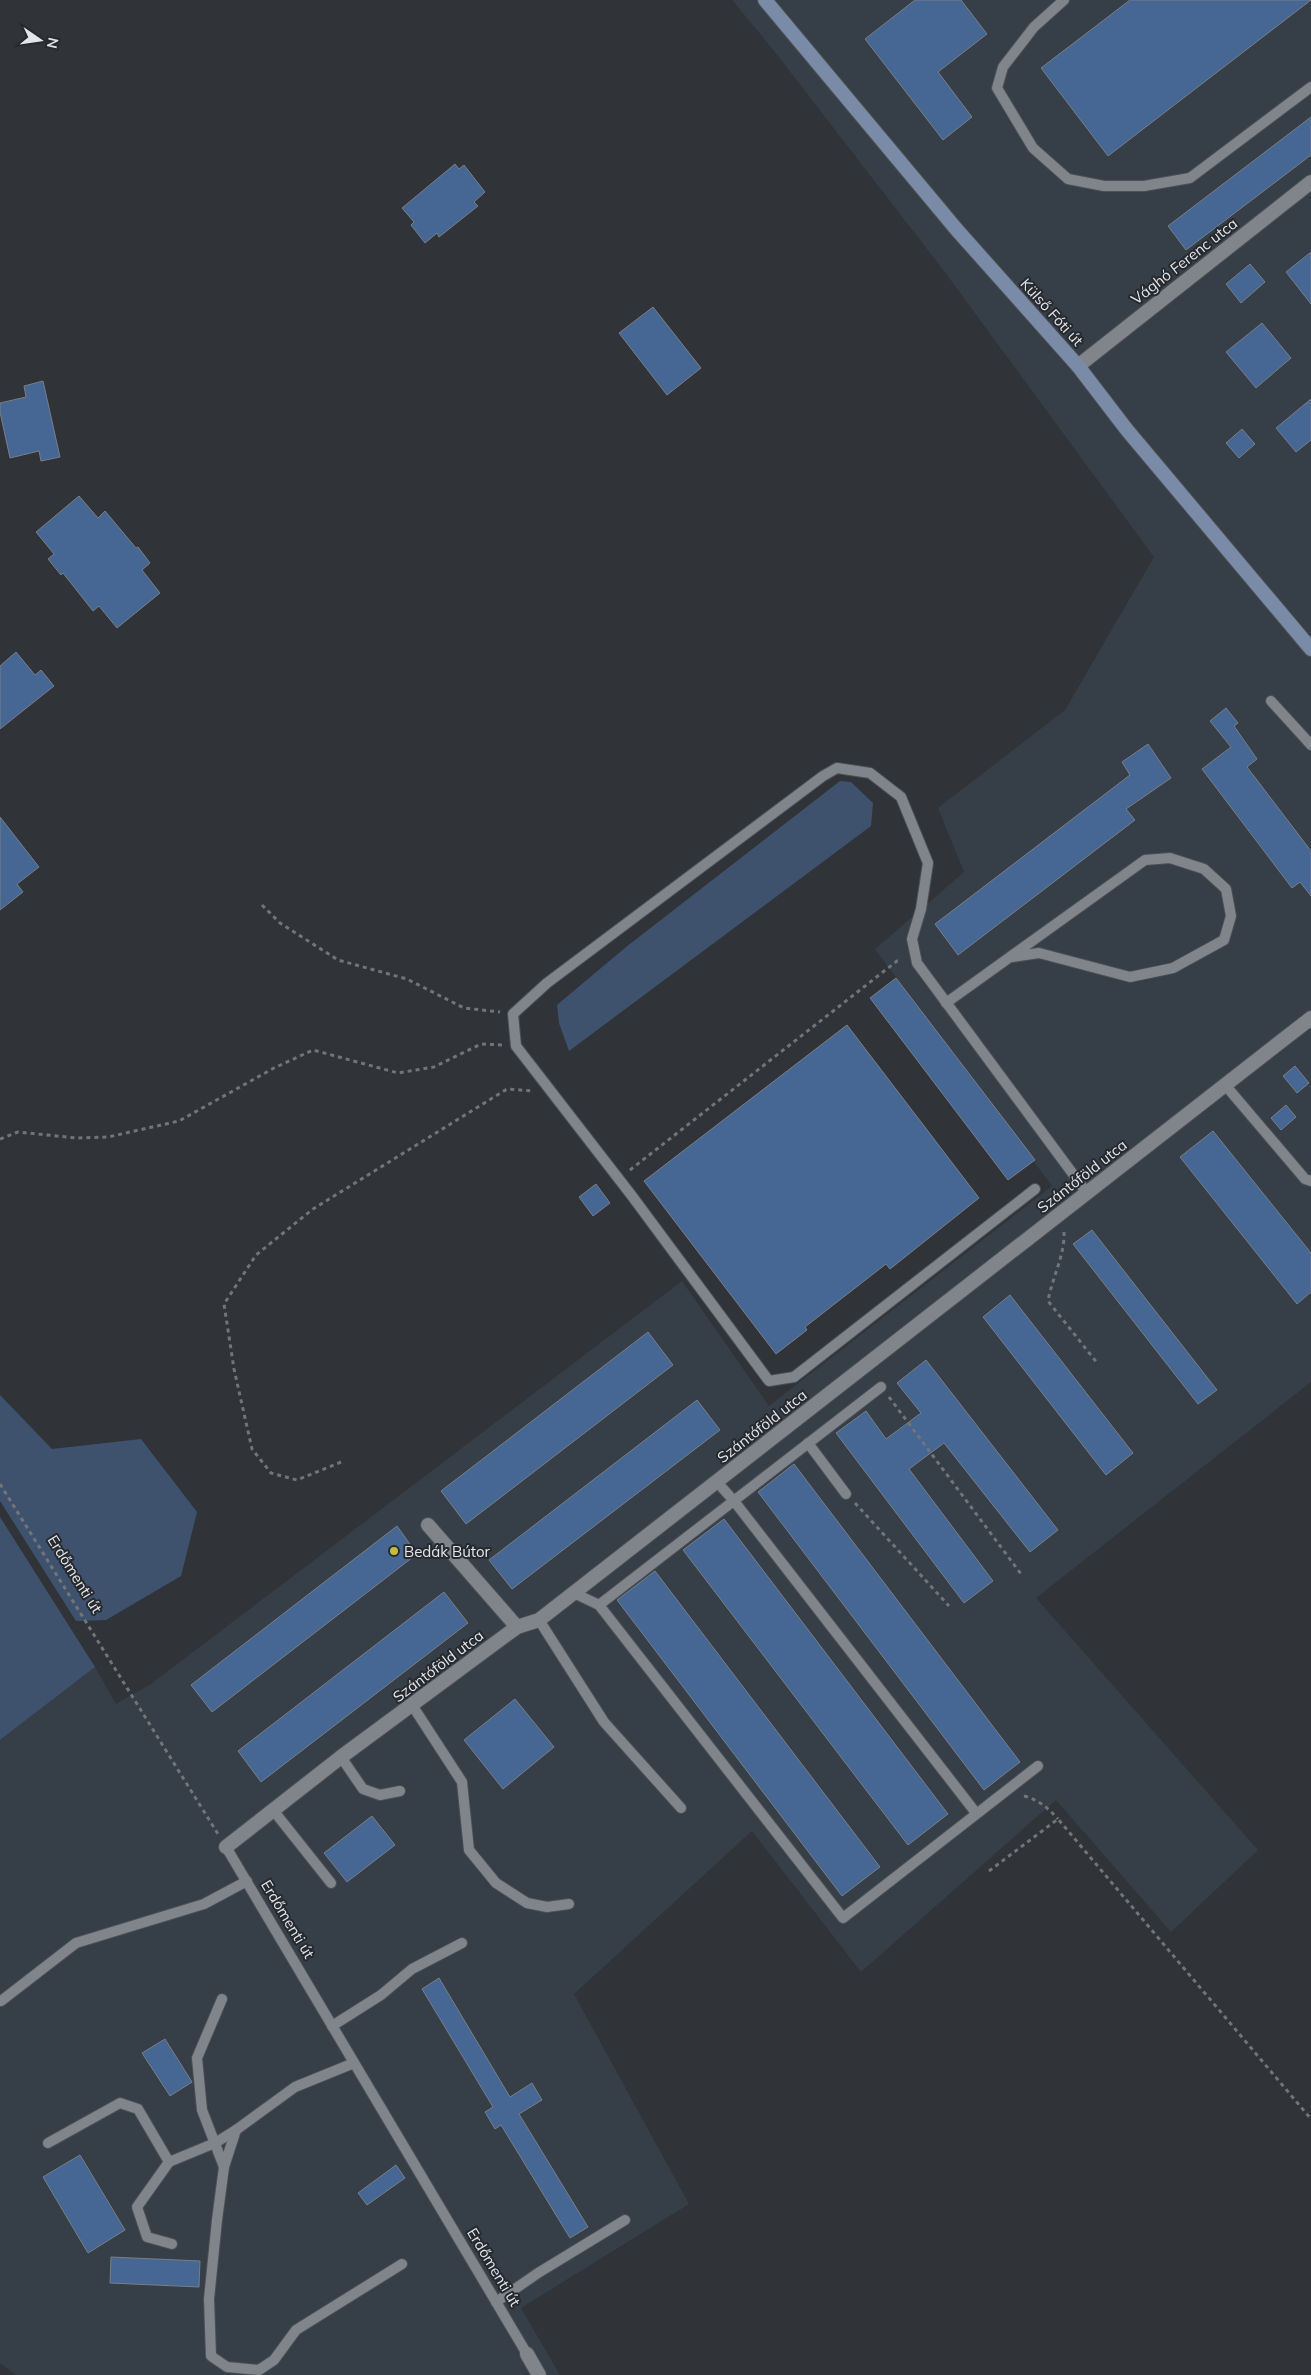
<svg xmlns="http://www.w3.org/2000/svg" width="1311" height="2375" font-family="Mulish,sans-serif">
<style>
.built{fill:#363e48}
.green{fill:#3e526e}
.building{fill:#466794;stroke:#797e85}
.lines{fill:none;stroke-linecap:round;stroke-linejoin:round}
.service-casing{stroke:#4d5054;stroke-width:12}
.minor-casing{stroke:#4d5054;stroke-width:16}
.secondary-casing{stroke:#4d5054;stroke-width:16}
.path{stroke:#717579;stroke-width:3;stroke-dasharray:4 4;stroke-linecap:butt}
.service{stroke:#80858c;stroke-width:10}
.minor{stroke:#80858c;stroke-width:14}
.secondary{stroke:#798ba6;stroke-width:14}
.poi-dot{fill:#c2bd3f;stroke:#262a2f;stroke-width:2}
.labels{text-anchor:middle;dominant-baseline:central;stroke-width:4;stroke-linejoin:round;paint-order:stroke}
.street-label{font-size:15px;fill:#e3e6e9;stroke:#262a2f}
.poi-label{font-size:15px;fill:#e3e6e9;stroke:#262a2f;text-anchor:start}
</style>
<rect width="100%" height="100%" fill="#303439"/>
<polygon class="built" points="732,0 1311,0 1311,1382 1036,1598 1258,1850 1171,1932 1056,1800 861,1972 752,1831 574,1994 689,2204 521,2308 560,2375 16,2375 0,2363 0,1740 95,1667 116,1704 151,1684 682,1281 769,1406 1052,1186 875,949 964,872 938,808 1065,710 1154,557 944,271 771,47"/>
<g class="green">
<polygon points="840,781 851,782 873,803 871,826 569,1051 559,1023 557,1005 626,947"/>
<polygon points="0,1395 52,1449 141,1439 197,1512 181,1576 106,1620 76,1621 0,1501"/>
<polygon points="0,1517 95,1667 0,1740"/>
</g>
<g class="building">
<polygon points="915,0 961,0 987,34 938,72 972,117 943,140 865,39"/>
<polygon points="1130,0 1311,0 1108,156 1041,68"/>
<polygon points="1311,117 1311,155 1186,250 1168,226"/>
<polygon points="455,164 459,169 464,165 485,192 474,202 478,206 439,237 437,233 425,243 411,225 414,222 402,208"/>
<polygon points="1311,252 1311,304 1286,272"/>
<polygon points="1250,264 1265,282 1241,303 1226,284"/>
<polygon points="653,307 701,368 667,395 619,333"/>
<polygon points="1262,323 1291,358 1256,388 1226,352"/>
<polygon points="43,381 60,457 41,461 39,451 10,458 0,412 0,403 26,397 24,386"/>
<polygon points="1311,399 1311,440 1296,452 1276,428"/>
<polygon points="1242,429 1255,444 1239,458 1226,443"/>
<polygon points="79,496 98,518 105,511 136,548 138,547 150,563 142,570 160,593 117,628 99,606 93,611 63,573 61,575 48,559 54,554 36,532"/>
<polygon points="16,652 35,675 41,670 54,686 0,729 0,666"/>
<polygon points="1226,708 1238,723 1234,726 1257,759 1247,767 1311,851 1311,896 1300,882 1292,888 1202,769 1231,747 1210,721"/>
<polygon points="1148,744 1171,778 1126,809 1135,820 958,955 935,924 1130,775 1122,762"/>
<polygon points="0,817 39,867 17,884 23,892 0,910"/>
<polygon points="896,978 1035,1160 1008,1180 870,998"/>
<polygon points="847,1025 979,1198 890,1269 886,1264 805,1327 807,1330 776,1354 644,1181"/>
<polygon points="1295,1066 1309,1083 1297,1093 1283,1076"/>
<polygon points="1286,1105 1296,1117 1281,1130 1271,1118"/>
<polygon points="1213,1131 1311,1253 1311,1292 1297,1304 1180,1157"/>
<polygon points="596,1184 610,1203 593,1216 579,1197"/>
<polygon points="1092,1230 1217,1390 1198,1404 1073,1244"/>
<polygon points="1010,1295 1133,1453 1106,1475 983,1317"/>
<polygon points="648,1332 673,1365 466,1524 441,1491"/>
<polygon points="926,1360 1058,1530 1030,1552 944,1443 909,1469 993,1581 964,1603 836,1433 866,1411 886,1439 921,1413 897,1383"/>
<polygon points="697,1400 720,1430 512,1589 489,1560"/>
<polygon points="794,1464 1020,1762 984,1790 758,1492"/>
<polygon points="724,1519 948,1814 908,1845 683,1550"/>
<polygon points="397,1526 417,1554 212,1712 191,1685"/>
<polygon points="655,1571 880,1867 842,1896 617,1600"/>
<polygon points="444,1592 468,1623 261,1782 238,1751"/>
<polygon points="515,1699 554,1747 503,1789 464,1740"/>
<polygon points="372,1816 395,1845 347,1882 324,1853"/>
<polygon points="439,1978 510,2097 532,2083 542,2100 519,2114 588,2227 570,2238 501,2125 495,2129 485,2112 493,2107 422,1989"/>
<polygon points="165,2039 192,2082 170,2096 142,2053"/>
<polygon points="80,2155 125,2230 88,2253 43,2177"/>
<polygon points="396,2165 405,2178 367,2205 358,2193"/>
<polygon points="111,2257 200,2261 199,2287 110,2283"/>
</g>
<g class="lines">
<defs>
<g id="service">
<polyline points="1064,0 1034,27 1003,67 997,88 1033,148 1068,179 1104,186 1144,186 1190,178 1311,87"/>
<polyline points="1271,701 1311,745"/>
<polyline points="946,1003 1145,860 1170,858 1204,869 1226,889 1231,916 1224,940 1173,968 1130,977 1039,953 1012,957"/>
<polyline points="1226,1086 1305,1179 1311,1181"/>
<polyline points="1035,1189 794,1377 769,1381 632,1196 516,1046 513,1014 547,983 823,776 837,768 870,773 901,797 928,863 921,909 912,939 917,963 1087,1193"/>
<polyline points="808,1443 846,1494"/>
<polyline points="717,1482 734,1501 976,1813"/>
<polyline points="574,1593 599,1605 843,1918 1038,1766"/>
<polyline points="599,1605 881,1387"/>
<polyline points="539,1620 604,1722 681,1808"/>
<polyline points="412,1705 462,1782 469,1850 496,1883 527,1903 547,1907 569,1904"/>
<polyline points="341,1757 363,1789 380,1795 400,1791"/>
<polyline points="273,1810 331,1883"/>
<polyline points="226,1847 527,2354"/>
<polyline points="222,1999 197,2058 202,2110 224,2167"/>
<polyline points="1,2001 76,1943 204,1904 247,1881"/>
<polyline points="332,2026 381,1995 412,1969 462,1943"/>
<polyline points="354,2063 295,2087 236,2130 224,2167 217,2220 209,2299 211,2356 227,2367 259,2370 274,2360 296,2330 402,2264"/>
<polyline points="48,2143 120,2103 138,2109 169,2162"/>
<polyline points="172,2244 147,2237 137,2207 169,2162 215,2143 236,2130"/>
<polyline points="496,2302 538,2273 625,2220"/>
</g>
<g id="minor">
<polyline points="1078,366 1311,182"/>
<polyline points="428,1525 517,1627"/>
<polyline points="226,1847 341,1757 517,1627 539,1620 1311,1018"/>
<polyline points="527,2354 539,2375"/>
</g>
<polyline id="secondary" points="765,0 957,230 1078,366 1127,430 1311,649"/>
</defs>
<use href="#service" class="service-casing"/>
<use href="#minor" class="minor-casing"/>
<use href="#secondary" class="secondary-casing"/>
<g class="path">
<polyline points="262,905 280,923 338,960 407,979 464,1008 500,1012"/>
<polyline points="0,1139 18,1132 76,1138 108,1137 179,1121 274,1068 313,1050 398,1073 434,1067 481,1044 503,1045"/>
<polyline points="630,1170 897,961 901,961"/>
<path d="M1064 1232C1065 1255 1052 1278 1048 1301L1098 1364"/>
<polyline points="889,1397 1021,1574"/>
<polyline points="341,1462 297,1480 271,1473 252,1449 234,1369 224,1304 256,1255 313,1209 507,1089 533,1091"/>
<polyline points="0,1484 218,1834"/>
<polyline points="855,1503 949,1606"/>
<path d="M1024 1796C1039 1800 1048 1808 1058 1819"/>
<polyline points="989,1871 1058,1819 1311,2119"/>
</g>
<use href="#service" class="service"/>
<use href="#minor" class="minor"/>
<use href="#secondary" class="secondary"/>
</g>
<circle class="poi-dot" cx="394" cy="1551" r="5"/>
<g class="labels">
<g class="street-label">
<text transform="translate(1184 261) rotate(-38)">Vághó Ferenc utca</text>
<text transform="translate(1052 312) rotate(48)">Külső Fóti út</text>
<text transform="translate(1082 1176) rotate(-38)">Szántóföld utca</text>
<text transform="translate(762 1426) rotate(-38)">Szántóföld utca</text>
<text transform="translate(75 1574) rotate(58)">Erdőmenti út</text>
<text transform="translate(438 1666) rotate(-37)">Szántóföld utca</text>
<text transform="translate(288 1919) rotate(59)">Erdőmenti út</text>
<text transform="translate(494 2267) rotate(59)">Erdőmenti út</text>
</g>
<g class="poi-label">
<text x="404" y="1551">Bedák Bútor</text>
</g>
</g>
<g transform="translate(40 40) rotate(103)" stroke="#262a2f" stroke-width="4" paint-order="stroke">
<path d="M0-4L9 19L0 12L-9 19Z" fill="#e3e6e9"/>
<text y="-8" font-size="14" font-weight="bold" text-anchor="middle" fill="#e3e6e9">N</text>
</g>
</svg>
